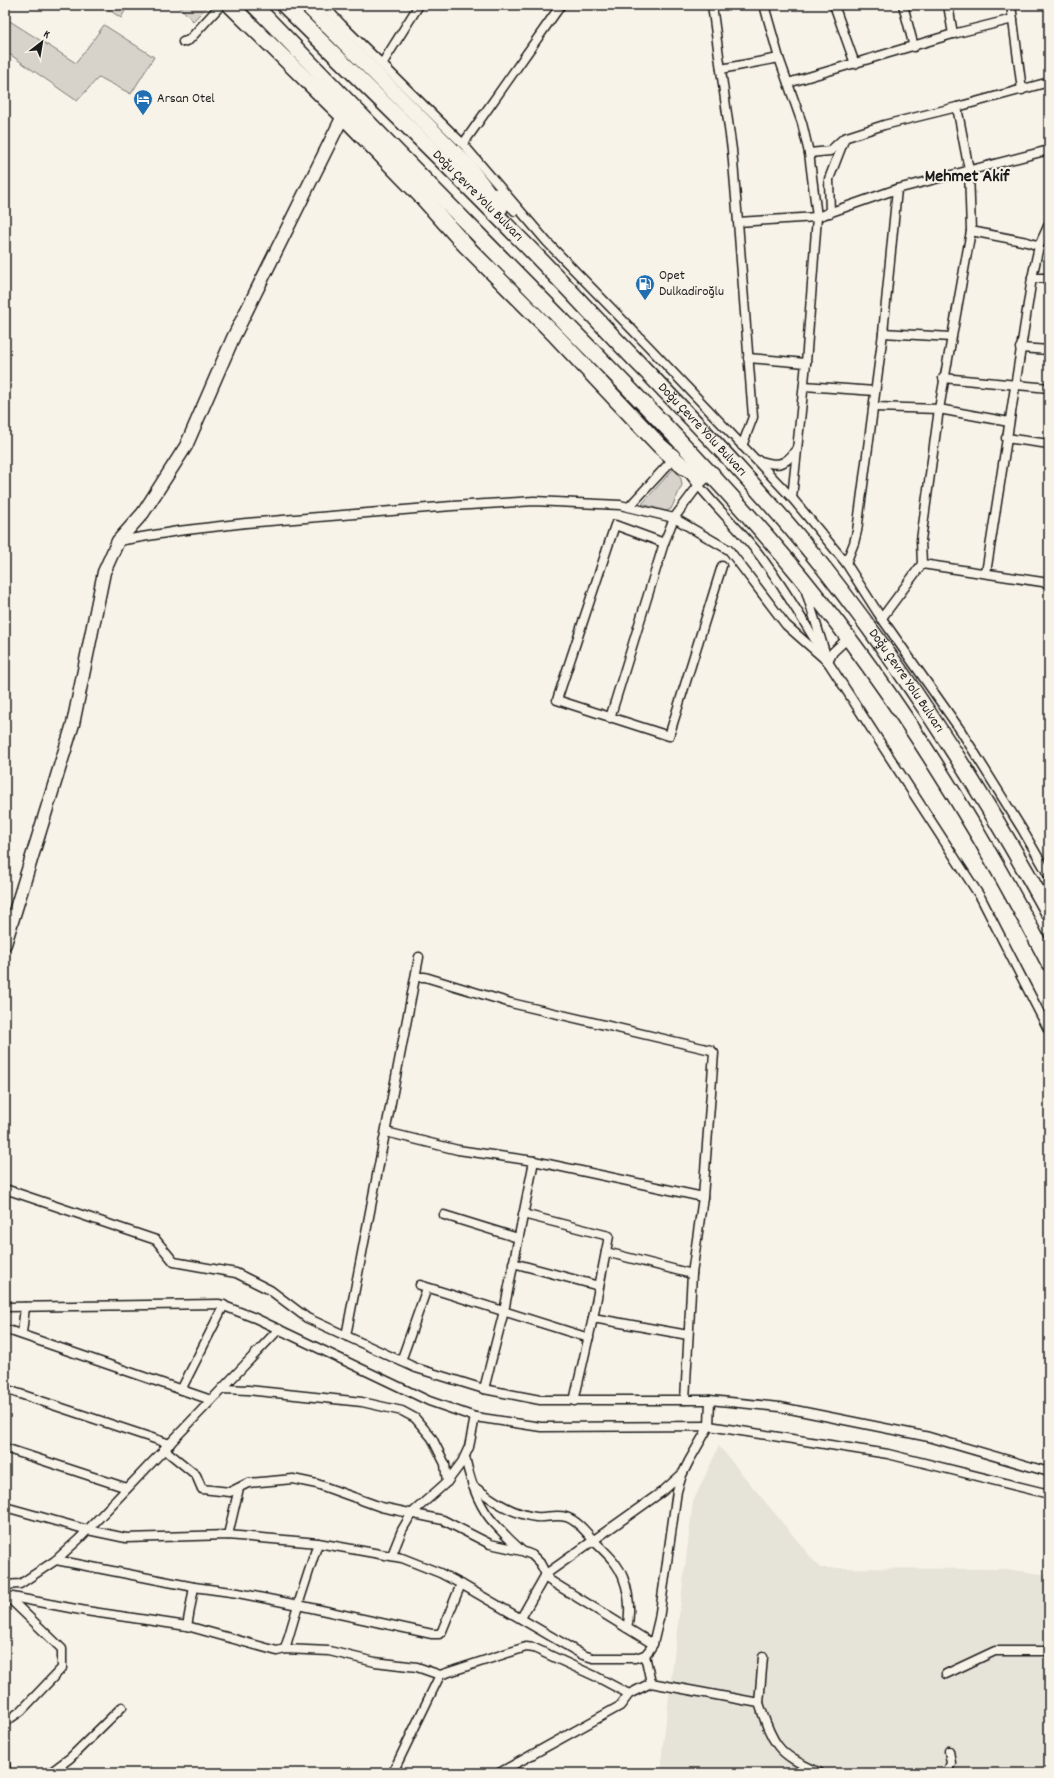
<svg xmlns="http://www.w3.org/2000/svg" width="1054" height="1778" font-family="Dekko,sans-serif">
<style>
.built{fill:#e6e3d9}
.green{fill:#d7d3cb;stroke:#7a7874}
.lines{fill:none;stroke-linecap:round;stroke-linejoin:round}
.street-casing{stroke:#1c1c1c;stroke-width:11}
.secondary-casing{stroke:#1c1c1c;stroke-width:15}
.highway-casing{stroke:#1c1c1c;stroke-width:18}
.street{stroke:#f7f3e8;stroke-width:8}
.secondary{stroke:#f7f3e8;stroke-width:12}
.highway{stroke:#f7f3e8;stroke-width:15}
.labels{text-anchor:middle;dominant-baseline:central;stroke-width:4;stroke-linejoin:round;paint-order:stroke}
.poi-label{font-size:14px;fill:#1c1c1c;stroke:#f7f3e8;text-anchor:start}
.street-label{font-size:14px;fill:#1c1c1c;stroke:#f7f3e8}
.district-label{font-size:18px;font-weight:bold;fill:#1c1c1c;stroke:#f7f3e8}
</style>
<rect width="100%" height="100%" fill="#f7f3e8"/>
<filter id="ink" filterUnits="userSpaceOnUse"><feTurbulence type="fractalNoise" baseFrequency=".025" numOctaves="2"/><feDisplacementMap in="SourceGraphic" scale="8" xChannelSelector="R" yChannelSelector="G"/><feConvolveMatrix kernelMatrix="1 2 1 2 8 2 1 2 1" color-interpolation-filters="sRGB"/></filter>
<g filter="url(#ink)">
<polygon class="built" points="719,1446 820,1568 1006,1569 1049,1575 1049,1773 662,1773 662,1753 693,1502"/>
<g class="green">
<polygon points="102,5 128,5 121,18"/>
<polygon points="178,5 209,5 193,21"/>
<polygon points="5,18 76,63 104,25 154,57 131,94 99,77 77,101 5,51"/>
<polygon points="674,468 681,479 682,485 671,509 666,511 642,504"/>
</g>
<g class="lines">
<defs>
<g id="street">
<polyline points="323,5 342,25 463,144 547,242 648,346 792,498 846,563 878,613 961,731 1022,829 1049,876"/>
<polyline points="712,5 732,150 738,222 817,217 897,189 1049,150"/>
<polyline points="764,5 779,58 802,123 809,153 817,217 806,363 792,498"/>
<polyline points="834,5 855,64"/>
<polyline points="903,5 914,47"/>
<polyline points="948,5 953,34"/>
<polyline points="1011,5 1022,90"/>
<polyline points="183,42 189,40 221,5"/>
<polyline points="382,64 419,5"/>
<polyline points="721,69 779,58"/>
<polyline points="788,83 953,34 1013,19"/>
<polyline points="463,144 561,5"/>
<polyline points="809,153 830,151 844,138 884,125 957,107 1049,82"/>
<polyline points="496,193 515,211"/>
<polyline points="830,213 829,179 844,140"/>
<polyline points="738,222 753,417 742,446"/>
<polyline points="971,231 1027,242 1039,246"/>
<polyline points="1032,278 1049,278"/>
<polyline points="883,333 951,337"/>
<polyline points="1020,348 1049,350"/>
<polyline points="748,358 806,363"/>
<polyline points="943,378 1049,388"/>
<polyline points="804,386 875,391"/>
<polyline points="874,407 939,409 1009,422"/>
<polyline points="1006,438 1049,444"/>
<path d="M757 460C774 465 784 468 795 451"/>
<path d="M688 472C709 501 736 525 758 553 782 584 801 618 822 651"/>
<polyline points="629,507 674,458"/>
<polyline points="118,541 178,531 246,523 452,506 534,501 620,505 674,518 729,550 786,625 828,662"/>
<polyline points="664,543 615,525 557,700 669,736 722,566"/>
<polyline points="846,563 854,543 857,531 883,333 897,189"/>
<polyline points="922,564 1049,583"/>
<polyline points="986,573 1032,278 1039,246 1049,224"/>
<polyline points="805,588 828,662 981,898 1049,1031"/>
<polyline points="881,619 922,564 921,540 939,409 971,231 969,170 957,107"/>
<polyline points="828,662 833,652 848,638"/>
<polyline points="610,718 664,543 674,518 698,486 711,474"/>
<polyline points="416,977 425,977 511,1003 711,1050 714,1053 703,1197 692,1274 685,1400"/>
<polyline points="386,1132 458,1150 534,1161 703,1197"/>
<polyline points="5,1189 156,1240 174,1262 236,1273 270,1290 307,1318 416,1368 484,1389 540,1400 710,1400 780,1407 929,1437 1049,1472"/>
<polyline points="523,1214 609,1236 593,1318 574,1401"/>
<polyline points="444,1215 518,1238"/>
<polyline points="606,1252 692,1274"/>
<polyline points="513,1263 599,1286"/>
<polyline points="420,1285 589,1338"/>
<polyline points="5,1307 219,1304 255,1318 429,1401 475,1417 541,1427 709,1426 888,1454 1049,1494"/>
<polyline points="593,1318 688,1335"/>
<polyline points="5,1329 211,1400"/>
<polyline points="22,1333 25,1307"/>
<polyline points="346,1336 419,957"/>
<polyline points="401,1361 427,1288"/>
<polyline points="5,1389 170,1444"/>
<polyline points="222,1389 248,1390 362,1402 402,1411 415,1418 432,1438 445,1464 447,1482"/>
<polyline points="484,1389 504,1311 534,1161"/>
<polyline points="181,1390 224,1305"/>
<polyline points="5,1448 127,1488"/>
<polyline points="164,1449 196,1475 202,1489 230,1492 248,1483 293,1479 317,1484 381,1507 443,1520 490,1544 522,1551 532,1555 540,1563 549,1580 653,1644"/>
<path d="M465 1457C470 1480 478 1507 495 1524 503 1533 512 1542 521 1550"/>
<path d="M473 1486C493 1500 511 1514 536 1517 546 1518 556 1514 566 1517 577 1520 587 1533 594 1541 601 1548 609 1555 615 1563 628 1580 632 1608 627 1628"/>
<polyline points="5,1507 88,1530 126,1538 228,1535 318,1543 402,1558 440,1573 461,1584 583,1655 593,1658 635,1658 645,1655 650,1649 653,1644 659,1619 677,1491 682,1475 689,1461 709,1426 710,1400"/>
<polyline points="228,1535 239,1488"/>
<polyline points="392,1555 402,1530 412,1513 447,1482 462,1462 469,1447 475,1417"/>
<polyline points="56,1560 194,1587 238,1593 298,1605 432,1634 439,1634 442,1631 461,1584"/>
<polyline points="5,1585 20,1584 56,1560 79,1539 279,1329"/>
<polyline points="7,1596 86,1611 187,1626 277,1651 285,1649 329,1651 375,1662 417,1667 440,1675 526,1647 534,1648 597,1677 629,1694 651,1683"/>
<polyline points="521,1618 546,1574 663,1491 682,1474"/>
<polyline points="187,1626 194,1587"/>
<polyline points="285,1649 298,1605 318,1543"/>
<path d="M645 1655 651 1683 759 1703C764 1717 768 1733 778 1746 788 1759 806 1766 820 1773"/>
<polyline points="946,1674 995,1651 1049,1651"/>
<polyline points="759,1703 763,1657"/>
<polyline points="5,1722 21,1711 62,1668 62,1649 7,1596"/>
<polyline points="5,1763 6,1773"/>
<polyline points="50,1773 70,1758 122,1707"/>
<polyline points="400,1773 395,1768 440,1675"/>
<polyline points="499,1773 620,1706 629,1694"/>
<polyline points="947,1773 951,1763 949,1751"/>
</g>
<polyline id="secondary" points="5,944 73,724 104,572 118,541 143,513 186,446 233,338 343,116"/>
<g id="highway">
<polyline points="230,5 343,116 422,197 465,245 556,336 660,446 684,467 693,472 712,474"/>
<path d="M254 5C357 112 462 218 566 324 647 407 728 488 801 577 898 696 979 828 1049 963"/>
<path id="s1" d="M284 5C362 82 441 158 518 237 553 272 587 309 621 345 692 419 764 492 827 572 909 677 985 796 1049 913"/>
<polyline points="307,5 466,164 500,208"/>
</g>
</defs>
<use href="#street" class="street-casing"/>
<use href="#secondary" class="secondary-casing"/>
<use href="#highway" class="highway-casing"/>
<use href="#street" class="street"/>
<use href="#secondary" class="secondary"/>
<use href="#highway" class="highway"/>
</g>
</g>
<defs>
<symbol id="hotel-pin" viewBox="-11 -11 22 30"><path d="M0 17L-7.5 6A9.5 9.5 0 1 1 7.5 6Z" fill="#1f6fb2" stroke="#f7f3e8"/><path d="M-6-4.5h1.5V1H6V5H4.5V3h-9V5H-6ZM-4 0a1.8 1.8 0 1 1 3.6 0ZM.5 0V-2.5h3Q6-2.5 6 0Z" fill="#fff"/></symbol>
<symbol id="fuel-pin" viewBox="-11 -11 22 30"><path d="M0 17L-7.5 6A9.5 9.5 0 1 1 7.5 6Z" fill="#1f6fb2" stroke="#f7f3e8"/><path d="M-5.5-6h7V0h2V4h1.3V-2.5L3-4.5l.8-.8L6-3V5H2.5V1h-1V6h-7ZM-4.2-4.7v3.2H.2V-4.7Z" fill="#fff"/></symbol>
</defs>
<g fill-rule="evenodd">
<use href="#hotel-pin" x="132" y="88" width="22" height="30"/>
<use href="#fuel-pin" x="634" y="273" width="22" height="30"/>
</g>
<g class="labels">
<g class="poi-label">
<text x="157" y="99">Arsan Otel</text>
<text x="659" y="276">Opet<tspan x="659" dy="16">Dulkadiroğlu</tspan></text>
</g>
<g class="street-label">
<text stroke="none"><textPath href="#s1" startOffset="272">Doğu Çevre Yolu Bulvarı</textPath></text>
<text stroke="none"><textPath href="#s1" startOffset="596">Doğu Çevre Yolu Bulvarı</textPath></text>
<text stroke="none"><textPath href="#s1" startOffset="920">Doğu Çevre Yolu Bulvarı</textPath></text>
</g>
<g class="district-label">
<text x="967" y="177">Mehmet Akif</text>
</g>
</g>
<rect width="1054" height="1778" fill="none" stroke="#f7f3e8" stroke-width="20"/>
<rect x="10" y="10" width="1034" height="1758" fill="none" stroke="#1c1c1c" stroke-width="1.5" filter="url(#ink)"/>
<g transform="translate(42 42) rotate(31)" stroke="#f7f3e8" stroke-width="3" paint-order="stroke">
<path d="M0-3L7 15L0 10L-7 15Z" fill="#1c1c1c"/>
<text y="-6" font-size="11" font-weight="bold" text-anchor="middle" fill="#1c1c1c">K</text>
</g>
</svg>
